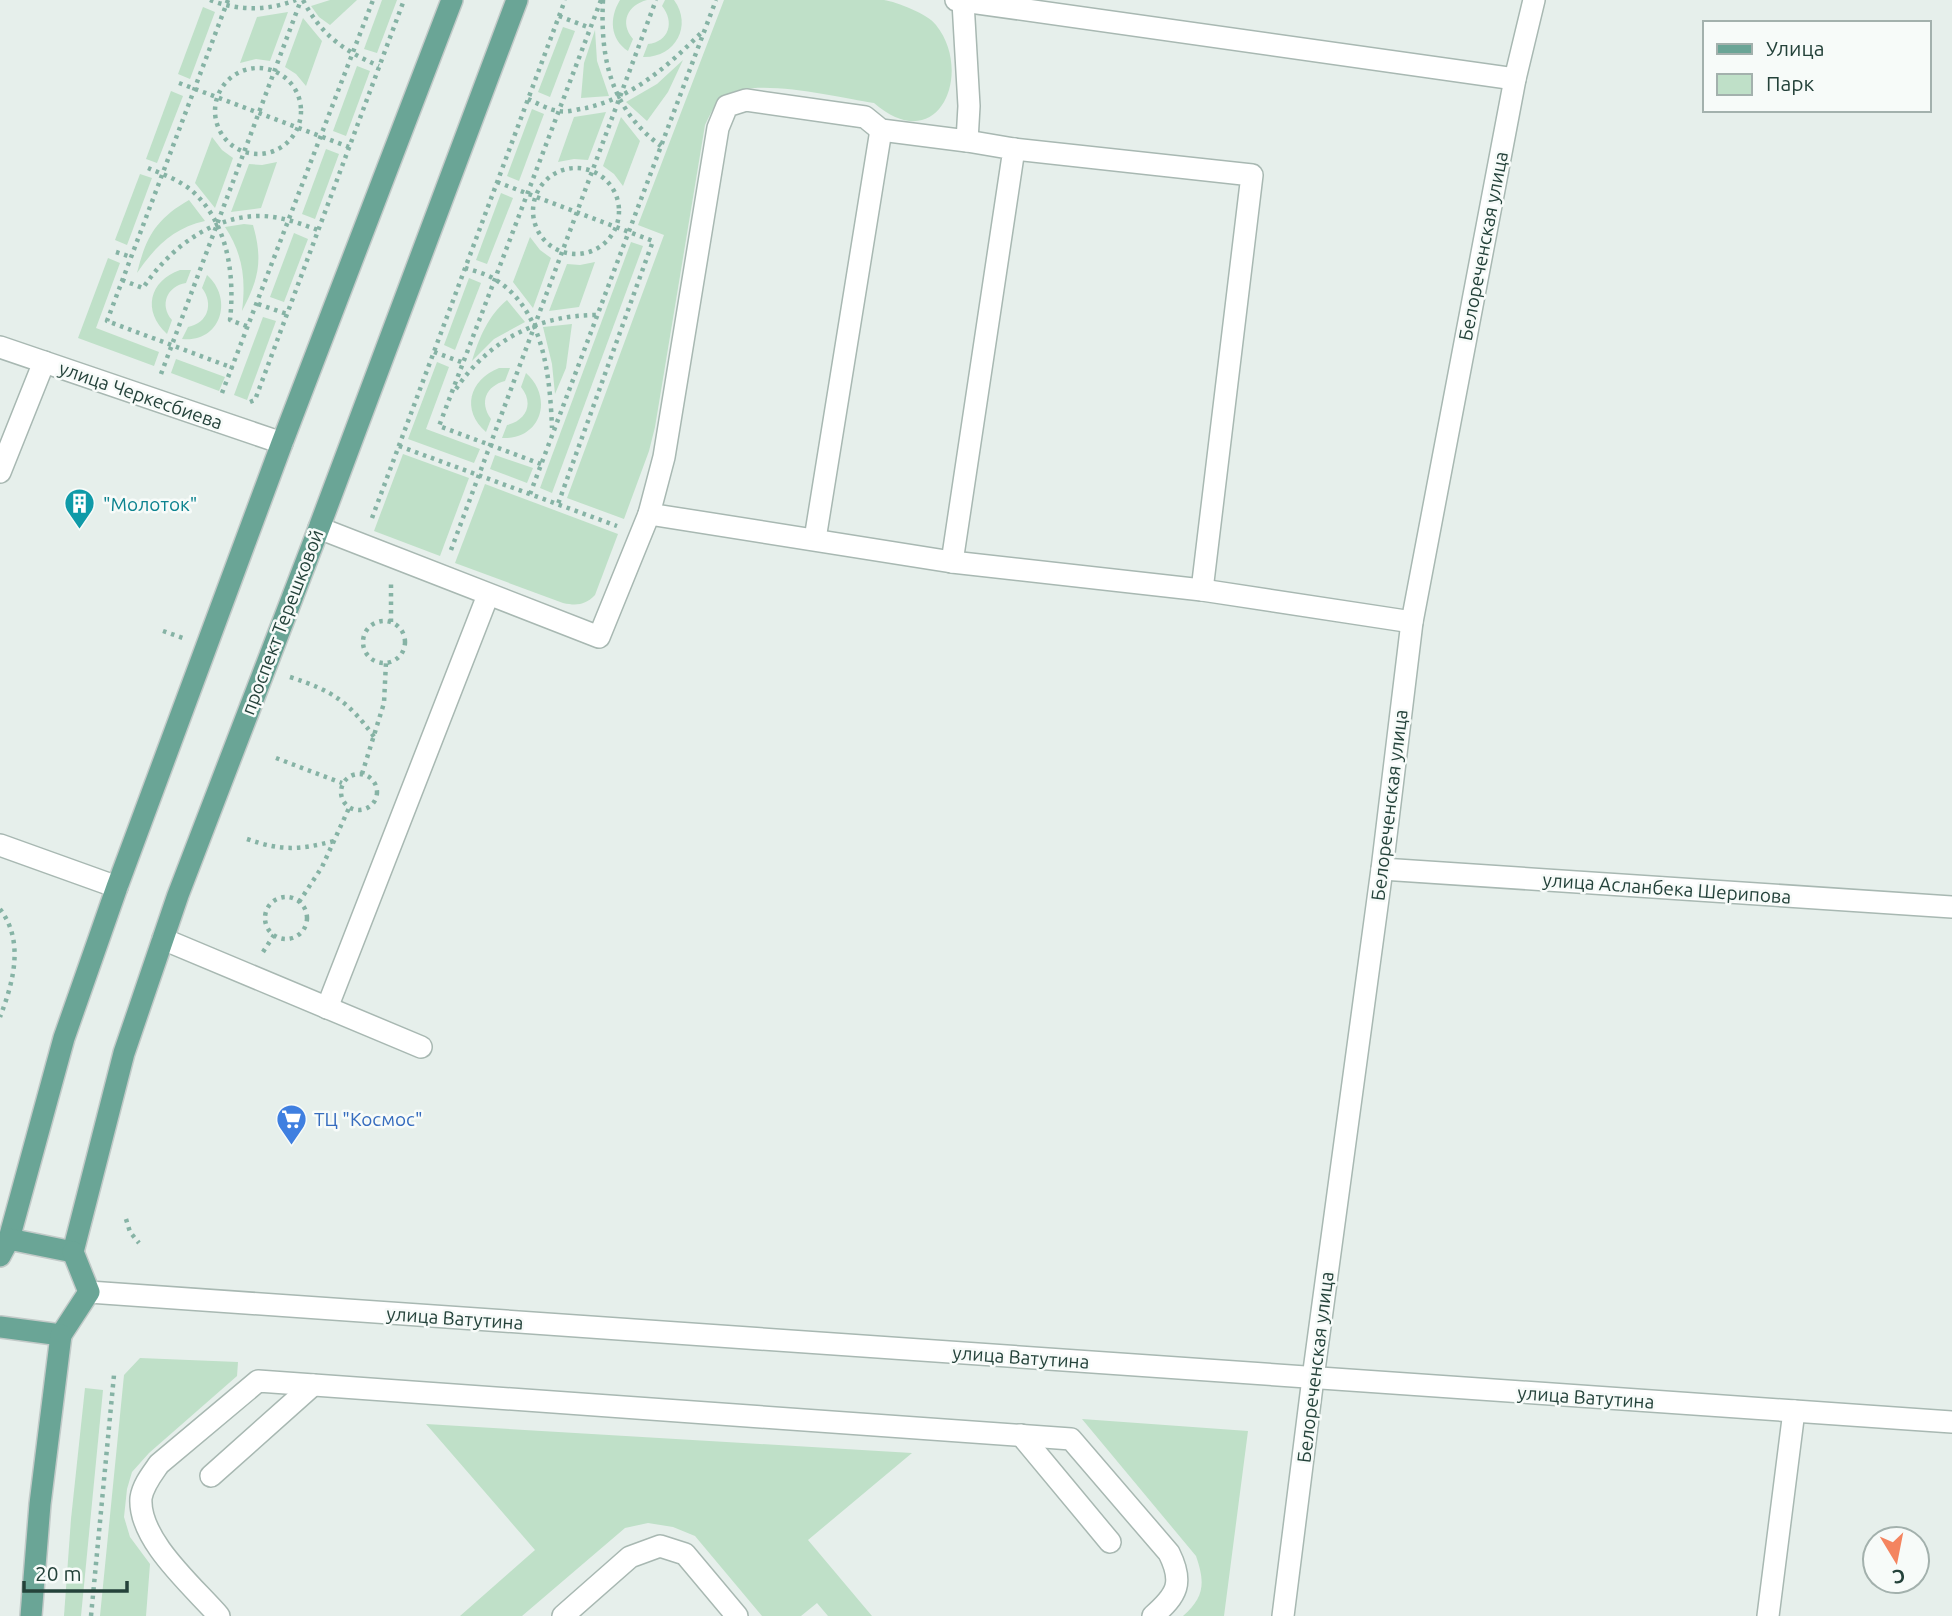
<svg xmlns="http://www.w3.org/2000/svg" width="1952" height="1616" font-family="Ubuntu,sans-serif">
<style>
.green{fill:#bfe0c8}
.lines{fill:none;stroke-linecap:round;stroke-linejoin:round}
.minor-casing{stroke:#a8b8b2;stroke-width:24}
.major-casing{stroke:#c2cac8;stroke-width:24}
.path{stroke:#86b3a5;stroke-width:4.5;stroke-dasharray:3.5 5;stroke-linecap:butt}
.minor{stroke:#fff;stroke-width:21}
.major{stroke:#6aa596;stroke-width:21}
.labels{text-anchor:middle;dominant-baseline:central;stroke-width:5;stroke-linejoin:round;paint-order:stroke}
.street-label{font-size:19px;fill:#24423a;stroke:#f7fbf9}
.culture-label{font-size:19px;fill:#0d838f;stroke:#f7fbf9;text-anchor:start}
.shop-label{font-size:19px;fill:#366cbe;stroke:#f7fbf9;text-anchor:start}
</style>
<rect width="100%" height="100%" fill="#e6efeb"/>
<g class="green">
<polygon points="330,0 357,0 330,25 319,17 311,6"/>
<polygon points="382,0 397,0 377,53 364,49"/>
<path d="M620 0H647C628 5 619 22 633 39L628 51C610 39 609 18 620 0Z"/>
<path d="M665 0H674C693 26 675 58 643 57L648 44C669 42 675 22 662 6Z"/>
<path d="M724 0C761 0 799 0 836 0 851 0 869 0 884 0 897 2 928 14 936 25 974 72 939 159 874 103 839 98 756 77 727 95 715 102 711 113 705 125L655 427 649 451 624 519 567 498 664 235 638 225Z"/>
<polygon points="203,7 215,12 190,79 178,74"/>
<polygon points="288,12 270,61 256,59 240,63 257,17"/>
<polygon points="303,18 322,41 306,86 296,74 285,67"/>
<polygon points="563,27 575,31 550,97 538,92"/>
<polygon points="595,30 597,61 609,96 581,98 584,63"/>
<polygon points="683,60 668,92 647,121 626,102 657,84"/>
<polygon points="357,66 370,71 346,136 333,131"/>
<polygon points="171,91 183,96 157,163 146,159"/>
<polygon points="532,109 544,114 519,181 507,176"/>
<polygon points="606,112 588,160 574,159 558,162 574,117"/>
<polygon points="621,117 640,141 623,186 614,174 603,166"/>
<polygon points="212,137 222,150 233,158 215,208 195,183"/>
<polygon points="326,149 339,154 315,219 302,214"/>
<polygon points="277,162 261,208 231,212 249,164 262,165"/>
<polygon points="140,174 152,178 127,245 115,240"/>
<polygon points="501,193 513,198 487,264 476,260"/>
<path d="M189 200 205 221C173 228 155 247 137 273 146 237 156 219 189 200Z"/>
<path d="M244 224 253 225C263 260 259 279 242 311 246 280 243 254 225 227Z"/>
<polygon points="294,233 308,239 284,302 270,297"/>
<polygon points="530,237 540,250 551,258 533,308 513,282"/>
<polygon points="631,242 643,246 552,493 540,488"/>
<polygon points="108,258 120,263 96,328 159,352 154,366 78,338"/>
<polygon points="595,262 579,307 549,311 567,264 580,265"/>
<path d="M180 270H191L186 283C167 286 159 305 172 320L167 334C142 311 149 281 180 270Z"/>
<path d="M207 275C234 299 221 343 182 339L188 327C208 323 214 304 202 288Z"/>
<polygon points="469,278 481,283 455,350 444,345"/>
<path d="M507 300 525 322 494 339 472 361C479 338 488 316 507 300Z"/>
<polygon points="263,317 276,321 247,400 234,395"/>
<polygon points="572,324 566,368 555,394 552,364 543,327"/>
<polygon points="176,359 225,377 219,391 171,373"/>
<polygon points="437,362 449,367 426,429 480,449 474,463 408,439"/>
<path d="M499 368H510L505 381C486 386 479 402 491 419L486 432C461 410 469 380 499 368Z"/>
<path d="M526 373C554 398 541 440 502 438L507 425C527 420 534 403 521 387Z"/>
<polygon points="403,454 469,478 440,556 374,531"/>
<polygon points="495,455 533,468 527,483 490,469"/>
<path d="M485 484 618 534 595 595C585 605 577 606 563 603L455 563Z"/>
<polygon points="140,1358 238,1362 237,1376 149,1453 132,1472 127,1489 124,1517 130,1537 150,1564 146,1616 100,1616 124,1375"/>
<polygon points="85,1388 103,1390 81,1616 64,1616 71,1519"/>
<path d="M1082 1419 1248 1431 1224 1616H1183C1205 1597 1205 1582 1196 1556Z"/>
<polygon points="426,1424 912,1453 808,1540 872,1616 828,1616 817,1603 801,1616 762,1616 695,1536 673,1527 648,1523 625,1528 522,1616 460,1616 535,1550"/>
</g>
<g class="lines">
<defs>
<g id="minor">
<polyline points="956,0 1515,79"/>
<polyline points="1014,149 1252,175 1202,590"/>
<polyline points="0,347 282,443"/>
<polyline points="0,472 44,362"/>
<polyline points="649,514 952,562 1202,590 1412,622"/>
<polyline points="319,528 599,637 649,514 664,457 718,128 727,106 746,100 865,117 881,130 967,141 969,106 963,2"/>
<polyline points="815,539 881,130"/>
<polyline points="952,562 1014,149 967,141"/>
<polyline points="0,845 117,887"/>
<polyline points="1382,869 1952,907"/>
<polyline points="163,939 421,1047"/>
<polyline points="327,1008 488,595"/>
<polyline points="89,1292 1952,1422"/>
<polyline points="1021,1435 1110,1542"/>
<polyline points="211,1476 313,1385"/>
<path d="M219 1616C194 1587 138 1540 141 1498 143 1485 152 1474 159 1464L258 1381 1071 1439 1169 1553C1184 1583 1177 1595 1153 1616"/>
<polyline points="563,1616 630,1557 660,1546 685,1554 737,1616"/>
<polyline points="1283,1616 1313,1378 1382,869 1412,622 1515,79 1534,0"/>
<polyline points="1768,1616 1794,1411"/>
</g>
<g id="major">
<polyline points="9,1239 64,1038 117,887 282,443 452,0"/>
<polyline points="73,1252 124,1053 178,895 319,528 517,0"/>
<polyline points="0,1256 9,1239 73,1252"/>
<polyline points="0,1327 61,1335 89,1292 73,1252"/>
<polyline points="31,1616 40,1504 61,1335"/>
</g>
</defs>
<use href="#minor" class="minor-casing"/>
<use href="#major" class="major-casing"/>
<g class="path">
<path d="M210 0C239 11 267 11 296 0"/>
<polyline points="228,0 107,321 233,368"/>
<path d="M303 0C321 35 344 51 379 66"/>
<path d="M603 0C600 59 611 109 661 146"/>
<polyline points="559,16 590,28"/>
<circle cx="258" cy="111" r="43"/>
<polyline points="179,83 349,147"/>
<path d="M528 99C537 103 549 110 559 111 567 113 578 109 586 108 634 97 669 65 703 31"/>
<circle cx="576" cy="211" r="43"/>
<path d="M148 168C162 174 179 180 191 190 228 222 235 275 230 320L249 327"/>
<polyline points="497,182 653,241 558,504"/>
<polyline points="116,252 131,257"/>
<path d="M465 268C475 271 487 274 496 280 544 310 550 377 552 428"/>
<path d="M122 280 143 288C169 249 211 216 260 216 280 216 299 223 318 230"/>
<polyline points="258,304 287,314"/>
<polyline points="434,352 464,363"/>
<polyline points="161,374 301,0"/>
<path d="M456 389C489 340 538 315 597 315"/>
<polyline points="222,393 373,0"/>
<polyline points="250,402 255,400 404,0"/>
<polyline points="399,446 617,526"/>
<polyline points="541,464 439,426 601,0"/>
<polyline points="530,494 716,0"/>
<polyline points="372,518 565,0"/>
<polyline points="451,550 656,0"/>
<circle cx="384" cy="642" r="21"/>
<polyline points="391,622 391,584"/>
<polyline points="163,631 183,638"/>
<path d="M290 677C333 691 348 701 375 738"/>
<polyline points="276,758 342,783"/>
<circle cx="359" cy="792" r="18"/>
<polyline points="362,774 384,703 386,662"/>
<path d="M247 839C281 851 299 850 334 841"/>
<circle cx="286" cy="918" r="21"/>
<polyline points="299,902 322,867 349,808"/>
<path d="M0 909C25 942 13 983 0 1017"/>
<polyline points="263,952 274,935"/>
<polyline points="126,1219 130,1232 139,1243"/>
<polyline points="91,1616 114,1375"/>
</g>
<use href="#minor" class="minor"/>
<use href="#major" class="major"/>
</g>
<defs>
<symbol id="building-pin" viewBox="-11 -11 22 30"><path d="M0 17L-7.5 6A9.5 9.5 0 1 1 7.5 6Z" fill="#0f9aa8" stroke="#f7fbf9"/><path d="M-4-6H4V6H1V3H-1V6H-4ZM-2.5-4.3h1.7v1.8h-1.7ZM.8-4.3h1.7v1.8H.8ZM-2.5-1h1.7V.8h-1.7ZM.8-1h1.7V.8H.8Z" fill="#fff"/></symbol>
<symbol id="supermarket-pin" viewBox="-11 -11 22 30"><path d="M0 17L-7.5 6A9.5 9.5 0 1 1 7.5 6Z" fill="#3f7fe0" stroke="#f7fbf9"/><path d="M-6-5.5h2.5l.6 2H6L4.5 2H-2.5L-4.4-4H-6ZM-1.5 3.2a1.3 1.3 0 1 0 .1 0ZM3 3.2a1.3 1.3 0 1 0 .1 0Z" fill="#fff"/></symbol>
</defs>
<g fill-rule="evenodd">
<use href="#building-pin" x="62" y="486" width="35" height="47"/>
<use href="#supermarket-pin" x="274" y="1102" width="35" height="47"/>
</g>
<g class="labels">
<g class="street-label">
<text transform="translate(1483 246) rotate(-79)">Белореченская улица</text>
<text transform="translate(141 395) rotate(19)">улица Черкесбиева</text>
<text transform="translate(282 622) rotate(-69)">проспект Терешковой</text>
<text transform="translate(1389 805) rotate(-83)">Белореченская улица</text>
<text transform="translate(1667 888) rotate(4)">улица Асланбека Шерипова</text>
<text transform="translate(455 1318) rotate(4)">улица Ватутина</text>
<text transform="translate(1021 1357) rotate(4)">улица Ватутина</text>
<text transform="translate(1315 1367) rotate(-83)">Белореченская улица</text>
<text transform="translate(1586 1397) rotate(4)">улица Ватутина</text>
</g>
<g class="culture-label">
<text x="103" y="504">"Молоток"</text>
</g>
<g class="shop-label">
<text x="314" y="1119">ТЦ "Космос"</text>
</g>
</g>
<rect x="1703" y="21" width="228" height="91" fill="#f7fbf9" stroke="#a3b1ad" stroke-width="2"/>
<rect x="1717" y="44" width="35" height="10" fill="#6aa596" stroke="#a3b1ad" stroke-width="2"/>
<text x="1766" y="56" font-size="21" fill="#24423a">Улица</text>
<rect x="1717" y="74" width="35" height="21" fill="#bfe0c8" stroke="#a3b1ad" stroke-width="2"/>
<text x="1766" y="91" font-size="21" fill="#24423a">Парк</text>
<g transform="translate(1896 1560) rotate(170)"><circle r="33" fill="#f7fbf9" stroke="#a3b1ad" stroke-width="2"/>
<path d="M0-5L12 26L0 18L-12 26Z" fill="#f4845f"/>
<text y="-10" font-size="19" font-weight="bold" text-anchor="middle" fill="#24423a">С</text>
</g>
<path d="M24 1581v10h103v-10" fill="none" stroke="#24423a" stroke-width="3.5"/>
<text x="35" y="1581" font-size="21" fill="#24423a" stroke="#f7fbf9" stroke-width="5" paint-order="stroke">20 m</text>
</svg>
